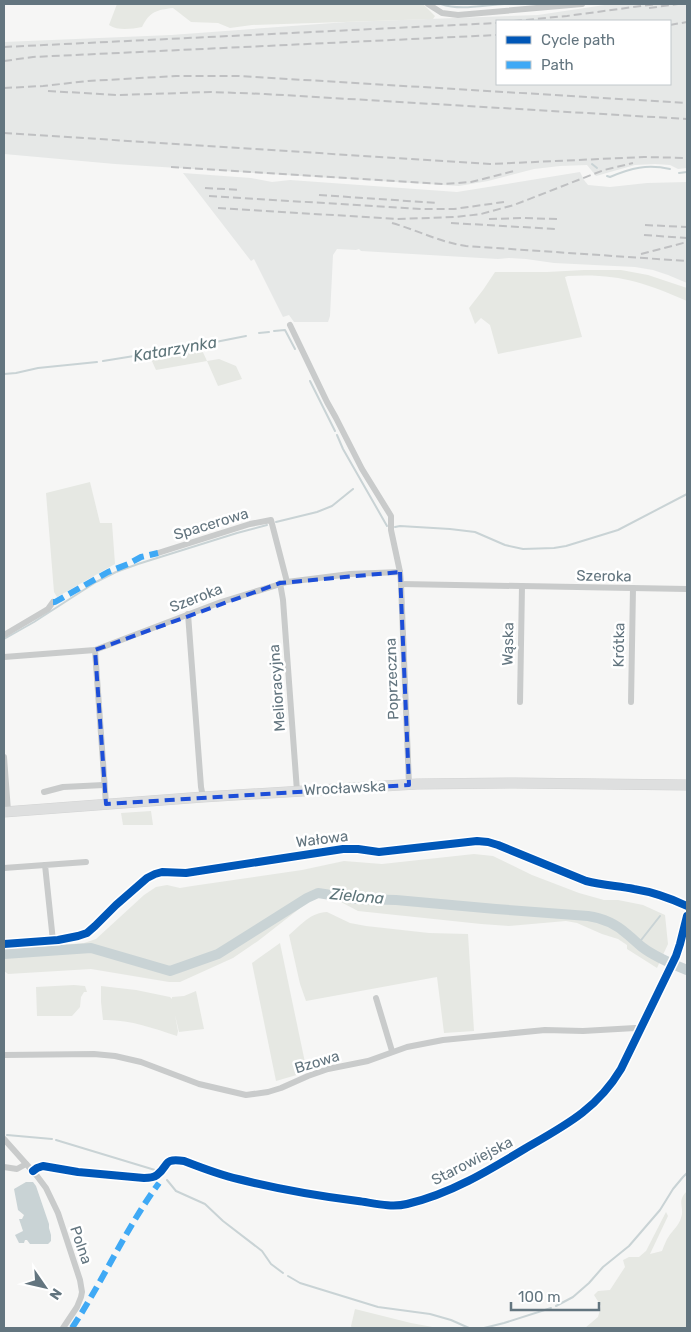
<svg xmlns="http://www.w3.org/2000/svg" width="691" height="1332" font-family="Rubik,sans-serif">
<style>
.built{fill:#e6e8e7;fill-rule:evenodd}
.green{fill:#e6e8e3}
.water{fill:#c9d3d5}
.lines{fill:none;stroke-linecap:round;stroke-linejoin:round}
.stream{stroke:#c9d3d5;stroke-width:2}
.river{stroke:#c9d3d5;stroke-width:10}
.primary-casing{stroke:#d2d3d3;stroke-width:11}
.minor{stroke:#c9cbcb;stroke-width:6}
.primary{stroke:#dedfdf;stroke-width:10}
.rail{stroke:#bfc0c2;stroke-width:2;stroke-dasharray:8 4;stroke-linecap:butt}
.quiet{stroke:#3fa9f5;stroke-width:6;stroke-dasharray:12 6;stroke-linecap:butt}
.cycleway-casing{stroke:#fff;stroke-width:11}
.cycleway{stroke:#0057b8;stroke-width:8}
.marked{fill:none;stroke:#1d4ed8;stroke-width:4;stroke-dasharray:10 6;stroke-linejoin:round}
.labels{text-anchor:middle;dominant-baseline:central;stroke-width:5;stroke-linejoin:round;paint-order:stroke}
.street-label{font-size:15px;fill:#63757f;stroke:#fff}
.water-label{font-size:16px;font-style:italic;fill:#5e757a;stroke:#fff}
</style>
<rect width="100%" height="100%" fill="#f6f6f5"/>
<g class="built">
<path d="M611 4H687V168L678 169 670 165 655 164 635 165 596 176 587 165 560 166 534 169 488 181 459 186 115 164 4 154V42L171 35 347 22 538 15ZM497 21H670V84H497Z"/>
<polygon points="580,172 584,180 588,185 610,187 647,183 687,182 687,283 668,275 653,270 635,267 554,263 526,259 509,258 498,259 361,251 359,249 356,250 337,249 333,255 330,316 328,322 294,322 289,315 283,317 254,259 251,261 183,173 251,178 272,182 290,180 457,192"/>
</g>
<g class="green">
<path d="M117 4H423L435 16 433 19 252 25 230 28 218 23 191 22 173 8C157 10 150 11 142 27 131 29 118 31 109 25Z"/>
<path d="M584 270H621L648 275 687 288V301C644 282 616 273 568 276L565 277 582 337 498 354 490 325 481 318 475 324 469 308 483 290 495 272H547Z"/>
<path d="M201 348 207 361 219 359 236 366 242 379 218 386 207 361 156 370 151 359C162 351 187 350 201 348Z"/>
<polygon points="90,482 100,523 112,523 115,564 57,597 54,592 46,493"/>
<polygon points="151,811 153,825 123,825 121,813"/>
<polygon points="474,854 493,856 532,875 579,893 604,900 618,900 643,905 665,915 668,944 657,968 627,949 627,945 618,939 602,934 577,923 566,921 509,926 481,924 358,911 337,900 328,898 317,898 308,902 258,941 233,958 180,982 169,982 91,969 8,974 4,971 4,950 84,943 96,939 144,895 156,887 167,885 180,888 192,886 302,870 344,861 382,864"/>
<path d="M327 912 350 923 366 926 429 933 468 934 474 1031 444 1033 437 977 306 1001 300 984 289 935C302 924 310 913 327 912Z"/>
<polygon points="280,943 307,1072 276,1081 252,963"/>
<polygon points="74,985 85,986 87,992 84,992 81,997 80,1007 72,1016 37,1016 36,987"/>
<path d="M101 986 136 990 170 997 172 999V997L184 996 196 991 204 1029 179 1032 175 1015 178 1031 177 1036C153 1028 128 1019 103 1020L101 1002Z"/>
<path d="M687 1191V1328H585L598 1317 601 1306 594 1295 598 1291 610 1290 625 1267 623 1260 629 1257H639L646 1251 666 1212 668 1216 650 1254 662 1251C664 1246 666 1240 669 1236 673 1230 679 1225 681 1218 685 1207 676 1202 687 1191Z"/>
<polygon points="355,1309 411,1323 438,1328 352,1328 351,1326"/>
</g>
<polygon class="water" points="26,1182 33,1182 36,1186 49,1224 49,1228 51,1235 51,1241 48,1244 30,1244 27,1240 25,1240 24,1243 19,1243 15,1235 23,1231 19,1219 22,1219 24,1215 18,1210 14,1189"/>
<g class="lines">
<g class="stream">
<path d="M441 4C460 11 484 5 504 4"/>
<polyline points="592,164 597,168"/>
<polyline points="679,173 687,172"/>
<path d="M607 176 610 177C631 168 647 164 670 169"/>
<polyline points="274,331 285,330 295,349"/>
<polyline points="259,333 269,332"/>
<polyline points="103,361 190,347 246,336"/>
<polyline points="4,374 16,373 38,368 97,362"/>
<polyline points="310,381 335,431"/>
<polyline points="337,435 343,449 387,526"/>
<polyline points="276,522 317,512 332,506 353,489"/>
<polyline points="395,527 400,526 450,529 475,532 505,545 523,549 554,548 566,546 618,530 687,494"/>
<polyline points="4,639 34,622 96,582 116,572 138,564 237,533 267,525"/>
<polyline points="638,944 660,916"/>
<polyline points="7,1135 52,1139"/>
<polyline points="56,1140 155,1170"/>
<polyline points="167,1180 176,1191 205,1204 223,1221 262,1251 271,1264 283,1273"/>
<polyline points="288,1276 300,1283 378,1307 430,1314 451,1320 469,1328"/>
<polyline points="556,1306 573,1297 589,1283 603,1267 629,1246 660,1210 673,1189 683,1177 687,1173"/>
<polyline points="484,1328 504,1323 551,1308"/>
</g>
<path class="river" d="M4 954 91 948 170 971 218 954 307 898 318 893 357 899 396 900 496 909 588 916C602 918 616 924 627 934 632 938 637 943 642 947 655 957 672 964 687 970"/>
<defs>
<polyline id="primary" points="4,812 203,797 417,784 515,783 687,785"/>
</defs>
<use href="#primary" class="primary-casing"/>
<g class="minor">
<polyline points="428,4 442,13 458,15 582,4"/>
<polyline points="290,325 327,402 336,418 362,469 391,516 391,530 400,572 401,584 409,785"/>
<polyline points="158,553 250,524 271,520 287,582"/>
<polyline points="280,583 283,600 297,791"/>
<polyline points="401,584 687,589"/>
<polyline points="188,614 201,787 203,797"/>
<polyline points="4,635 48,609 53,602"/>
<polyline points="95,650 106,804"/>
<polyline points="4,657 95,650 221,602 287,582 350,574 400,572"/>
<polyline points="520,702 522,586"/>
<polyline points="631,702 633,588"/>
<polyline points="4,757 8,811"/>
<polyline points="44,792 63,787 104,785"/>
<polyline points="4,868 45,865"/>
<polyline points="53,941 45,865 86,862"/>
<path d="M4 944 58 940 78 936 87 933 95 926 116 905 147 878 155 874 162 872 186 873 343 849H358L379 852 477 841 488 842 498 845 586 881C602 885 618 886 634 889 653 892 670 898 687 906"/>
<polyline points="376,998 392,1051"/>
<polyline points="4,1055 94,1054 115,1056 141,1062 199,1084 246,1095 268,1092 281,1088 308,1076 328,1069 368,1061 407,1047 443,1040 545,1030 583,1031 635,1028 641,1029"/>
<polyline points="4,1139 37,1176 46,1188 58,1213 80,1280 82,1292 81,1297 77,1307 63,1328"/>
<polyline points="4,1167 17,1169 26,1164"/>
<path d="M33 1171 37 1168 43 1166 78 1172 144 1178C149 1178 153 1178 157 1175 170 1165 162 1158 184 1161 202 1168 220 1175 238 1179 278 1189 318 1196 358 1201 373 1203 391 1208 407 1204 450 1194 488 1171 526 1148 566 1125 597 1109 621 1069L676 956 680 944 687 916"/>
</g>
<use href="#primary" class="primary"/>
<g class="rail">
<polyline points="649,8 678,4"/>
<polyline points="514,21 567,16 656,4"/>
<polyline points="670,25 687,22"/>
<polyline points="4,47 497,23"/>
<polyline points="4,61 33,57 497,35"/>
<polyline points="4,88 43,86 88,81 176,76 239,76 687,103"/>
<polyline points="48,91 118,95 211,92 265,94 687,119"/>
<polyline points="4,133 490,164 644,157 687,158"/>
<polyline points="171,167 444,184 471,182 514,171"/>
<polyline points="205,188 241,190"/>
<polyline points="319,195 438,203"/>
<polyline points="209,196 421,209 454,209 504,202"/>
<polyline points="218,208 397,219 456,217 481,214 514,205 604,170 633,163"/>
<polyline points="489,219 522,218 557,219"/>
<path d="M392 223C417 230 439 242 466 246L687 261"/>
<polyline points="451,223 556,229"/>
<polyline points="645,225 687,227"/>
<polyline points="644,235 687,238"/>
<polyline points="641,254 687,242"/>
</g>
<g class="quiet">
<polyline points="53,602 55,602 108,572 128,564 141,557 158,553"/>
<path d="M72 1328C103 1281 126 1228 159 1183"/>
</g>
<defs>
<g id="cycleway">
<path d="M4 944 58 940 78 936 87 933 95 926 116 905 147 878 155 874 162 872 186 873 343 849H358L379 852 477 841 488 842 498 845 586 881C602 885 618 886 634 889 653 892 670 898 687 906"/>
<path d="M33 1171 37 1168 43 1166 78 1172 144 1178C149 1178 153 1178 157 1175 170 1165 162 1158 184 1161 202 1168 220 1175 238 1179 278 1189 318 1196 358 1201 373 1203 391 1208 407 1204 450 1194 488 1171 526 1148 566 1125 597 1109 621 1069L676 956 680 944 687 916"/>
</g>
</defs>
<use href="#cycleway" class="cycleway-casing"/>
<use href="#cycleway" class="cycleway"/>
</g>
<path class="marked" d="M400 572 409 785 106 804 95 650 280 583Z"/>
<g class="labels">
<g class="street-label">
<text transform="translate(211 524) rotate(-17)">Spacerowa</text>
<text transform="translate(604 576) rotate(1)">Szeroka</text>
<text transform="translate(196 598) rotate(-21)">Szeroka</text>
<text transform="translate(508 644) rotate(-89)">Wąska</text>
<text transform="translate(619 645) rotate(-89)">Krótka</text>
<text transform="translate(392 679) rotate(-92)">Poprzeczna</text>
<text transform="translate(277 688) rotate(-94)">Melioracyjna</text>
<text transform="translate(345 788) rotate(-3)">Wrocławska</text>
<text transform="translate(322 839) rotate(-7)">Wałowa</text>
<text transform="translate(317 1062) rotate(-17)">Bzowa</text>
<text transform="translate(472 1161) rotate(-27)">Starowiejska</text>
<text transform="translate(81 1245) rotate(71)">Polna</text>
</g>
<g class="water-label">
<text transform="translate(175 349) rotate(-10)">Katarzynka</text>
<text transform="translate(357 896) rotate(5)">Zielona</text>
</g>
</g>
<rect width="691" height="1332" fill="none" stroke="#63757f" stroke-width="10"/>
<rect x="496" y="20" width="175" height="65" fill="#ffffff" stroke="#c1c8cc"/>
<rect x="506" y="36" width="25" height="8" fill="#0057b8" stroke="#c1c8cc"/>
<text x="541" y="45" font-size="15" fill="#63757f">Cycle path</text>
<rect x="506" y="61" width="25" height="8" fill="#3fa9f5" stroke="#c1c8cc"/>
<text x="541" y="70" font-size="15" fill="#63757f">Path</text>
<g transform="translate(45 1287) rotate(124)" stroke="#ffffff" stroke-width="4" paint-order="stroke">
<path d="M0-4L9 19L0 12L-9 19Z" fill="#63757f"/>
<text y="-8" font-size="14" font-weight="bold" text-anchor="middle" fill="#63757f">N</text>
</g>
<path d="M511 1302v8h88v-8" fill="none" stroke="#63757f" stroke-width="2.5"/>
<text x="518" y="1302" font-size="15" fill="#63757f" stroke="#ffffff" stroke-width="4" paint-order="stroke">100 m</text>
</svg>
